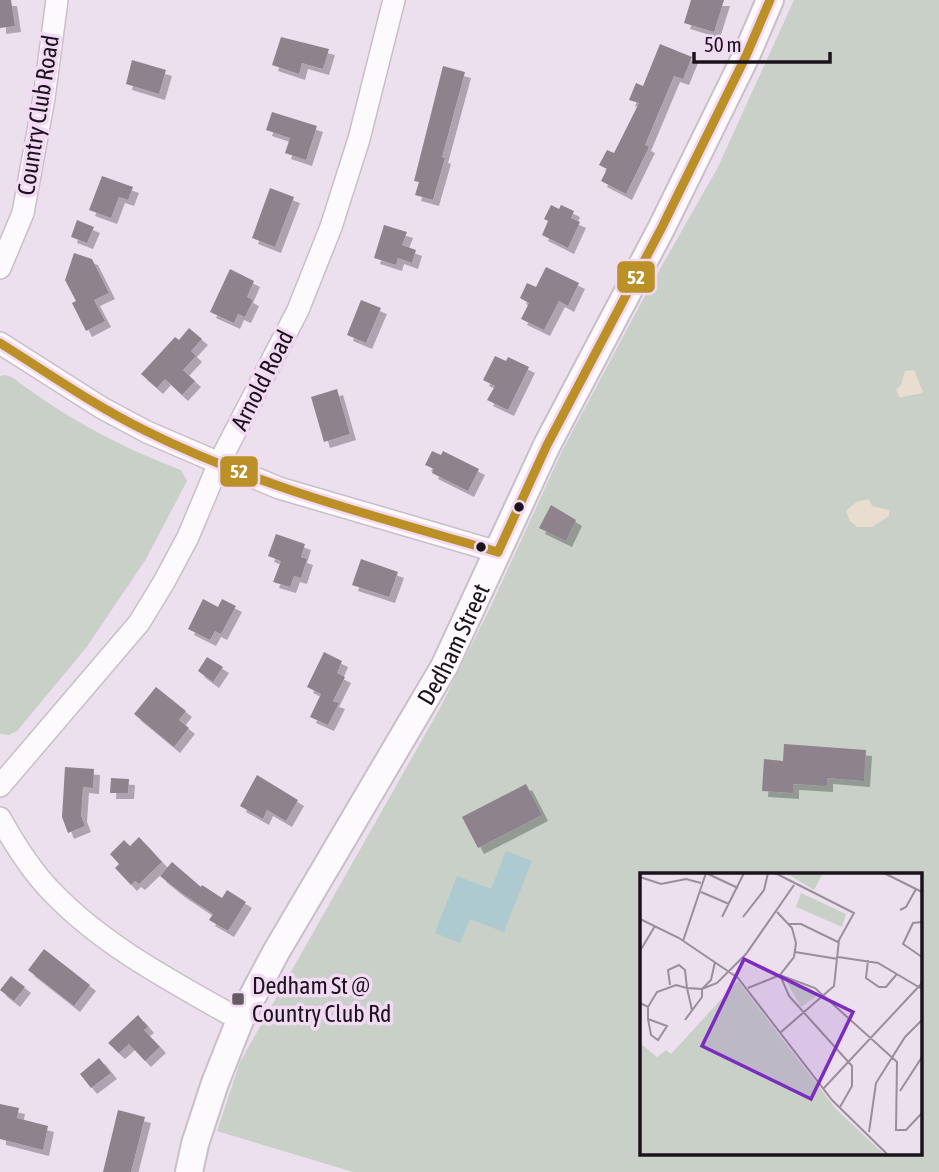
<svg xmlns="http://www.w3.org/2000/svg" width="939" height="1172" font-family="'Asap Condensed',sans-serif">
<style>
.green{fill:#c8d0c8;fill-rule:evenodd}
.sand{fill:#e8ddcf}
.water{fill:#accacf}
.building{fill:#8e838c;filter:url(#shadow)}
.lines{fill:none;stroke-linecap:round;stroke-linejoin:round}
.minor-casing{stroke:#c9bec9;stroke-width:24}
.major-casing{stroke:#c9bec9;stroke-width:30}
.minor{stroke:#fcfafc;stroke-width:21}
.major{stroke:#fcfafc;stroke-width:26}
.bus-1-casing{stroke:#f3daf4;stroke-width:14}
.bus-1{stroke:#bb9127;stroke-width:9}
.bus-dot{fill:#1b131b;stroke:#f3daf4;stroke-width:2.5}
.poi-dot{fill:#645b65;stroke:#f3daf4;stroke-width:2.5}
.labels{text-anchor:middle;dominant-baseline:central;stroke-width:7;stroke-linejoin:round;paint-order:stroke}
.street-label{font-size:24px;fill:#1b131b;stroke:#f3daf4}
.poi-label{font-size:24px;fill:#1b131b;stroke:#f3daf4;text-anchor:start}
.inset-road{fill:none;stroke:#998e9a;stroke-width:2}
.view{fill:#7b2cbf;fill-opacity:0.15;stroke:#7b2cbf;stroke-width:3.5}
.inset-edge{fill:none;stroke:#1b131b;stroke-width:3.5}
.line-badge{stroke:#f3daf4;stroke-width:2.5}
.badge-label{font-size:19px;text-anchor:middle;font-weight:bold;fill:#fff}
</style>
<defs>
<filter id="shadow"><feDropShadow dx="6" dy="6" stdDeviation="0" flood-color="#0004"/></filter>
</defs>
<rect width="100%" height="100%" fill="#ede0ee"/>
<g class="green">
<path d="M794 0H939V1172H353L217 1131 240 1062 440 708 491 606 562 451 648 290 717 169ZM642 874H920V1153H642Z"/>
<path d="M5 375 12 377C64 417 120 447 181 470L187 481 146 559 86 648 17 731 9 735 0 734V376Z"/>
</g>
<g class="sand">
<path d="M914 370 923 392C919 395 907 395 900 398L896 390 901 385 905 371Z"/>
<polygon points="869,499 872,506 889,510 889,516 872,527 857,527 850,521 846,511 856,502"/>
</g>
<polygon class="water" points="506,851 532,861 504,932 470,919 460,943 435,933 457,876 491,889"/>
<g class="building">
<polygon points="0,0 11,0 15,26 0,28"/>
<polygon points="691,0 724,0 714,32 684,23"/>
<polygon points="281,37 329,49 323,69 302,63 299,74 272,65"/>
<polygon points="660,44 692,57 683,79 674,76 645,145 649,147 626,194 601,181 607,169 599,165 607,150 614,153 639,103 629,100 636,83 643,86"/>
<polygon points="132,60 166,70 159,94 126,84"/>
<polygon points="443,66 465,72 442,157 445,158 433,200 415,195 419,182 414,181"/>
<polygon points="272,112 317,126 306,160 285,153 290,138 266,130"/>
<polygon points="102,176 133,187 128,200 119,197 111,218 89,210"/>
<polygon points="270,188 294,197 275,247 252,238"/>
<polygon points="551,205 559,209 561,205 574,211 571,218 580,222 568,248 542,235 548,221 544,219"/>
<polygon points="77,220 94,227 87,243 71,237"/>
<polygon points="384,225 407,232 402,245 416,250 412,263 398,258 396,265 374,258"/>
<polygon points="74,253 92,259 109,293 94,300 105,321 86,331 72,303 76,301 65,280"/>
<polygon points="546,267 579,283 568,306 559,301 544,330 521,319 529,303 520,298 527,283 536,287"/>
<polygon points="230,269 254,281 247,297 253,300 245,317 238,314 234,323 210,312"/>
<polygon points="361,300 381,308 366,343 347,335"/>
<polygon points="189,328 202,339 191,351 196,356 183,370 195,381 182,395 165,379 157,388 141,374 175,337 179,340"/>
<polygon points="495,356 506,361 508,357 529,367 508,410 487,400 495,386 483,380"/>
<polygon points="337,389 350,434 324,442 311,397"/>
<polygon points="432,451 441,455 443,451 479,469 468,491 432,473 434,469 425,465"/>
<polygon points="551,505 576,520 566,541 539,528"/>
<polygon points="276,534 305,544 301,557 307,559 301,578 294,576 290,587 273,582 281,561 268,556"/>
<polygon points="361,559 398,572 389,597 352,585"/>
<polygon points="203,599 218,607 222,599 236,606 221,634 215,631 210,640 188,629"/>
<polygon points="324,652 342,661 337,673 345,677 333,701 339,703 328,725 310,717 321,694 307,687"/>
<polygon points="207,657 223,667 213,682 198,671"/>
<polygon points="156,687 186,711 179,720 189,728 174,747 134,714"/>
<polygon points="784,744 866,750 864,781 827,778 827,786 793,784 793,793 762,791 764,759 783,761"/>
<polygon points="65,767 94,769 93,788 83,787 81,816 85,826 68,833 62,817"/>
<polygon points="257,775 298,800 286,821 267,810 263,819 240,806"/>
<polygon points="111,778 129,779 128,793 110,793"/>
<polygon points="526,784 542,815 478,848 462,817"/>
<polygon points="139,837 162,862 139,884 135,881 131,885 115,868 119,864 110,854 124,840 130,846"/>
<polygon points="172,862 201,887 202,885 222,898 227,890 246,902 228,931 209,920 213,914 180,892 160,876"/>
<polygon points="44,949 90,985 74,1006 28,970"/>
<polygon points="11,976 25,987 14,1001 0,990"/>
<polygon points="138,1015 148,1027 144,1030 160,1047 145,1061 129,1044 119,1053 108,1043"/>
<polygon points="99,1058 111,1073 91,1088 80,1074"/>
<polygon points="0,1104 19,1108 17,1118 48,1126 43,1150 0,1139"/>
<polygon points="118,1110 145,1117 131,1172 103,1172"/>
</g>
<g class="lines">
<defs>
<g id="minor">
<polyline points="0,268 23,213 44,98 57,0"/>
<polyline points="0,343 102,408 147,432 219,463 279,488 498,552"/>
<polyline points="0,786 139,623 164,582 188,537 219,463 298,310 331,227 359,139 394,0"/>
<path d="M0 818C15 845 31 871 53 893 105 947 175 983 240 1020"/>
</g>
<g id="major">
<path id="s1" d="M189 1172 195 1144 215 1083 240 1020 276 952 444 667 547 445 661 229 746 56 770 0"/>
</g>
</defs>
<use href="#minor" class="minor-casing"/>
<use href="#major" class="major-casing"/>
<use href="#minor" class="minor"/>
<use href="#major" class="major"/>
<defs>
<g id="bus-1">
<path d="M0 343C48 373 95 406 146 431 258 487 378 517 498 552"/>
<polyline points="498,552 547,445 661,229 746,56 770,0"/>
</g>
</defs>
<use href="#bus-1" class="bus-1-casing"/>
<use href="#bus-1" class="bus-1"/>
</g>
<g class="bus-dot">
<circle cx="519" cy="507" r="6"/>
<circle cx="481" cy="547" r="6"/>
</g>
<rect class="poi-dot" x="231" y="992" width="14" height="14" rx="3.5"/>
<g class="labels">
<g class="street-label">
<text transform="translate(38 115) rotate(-81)">Country Club Road</text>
<text transform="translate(262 380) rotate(-63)">Arnold Road</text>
<text stroke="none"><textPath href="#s1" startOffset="593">Dedham Street</textPath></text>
</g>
<g class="poi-label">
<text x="252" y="985">Dedham St @<tspan x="252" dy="28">Country Club Rd</tspan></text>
</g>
</g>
<g transform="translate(640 873)">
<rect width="282" height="282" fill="#ede0ee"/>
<path d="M146 0H183L174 17ZM161 20 206 41 202 54 156 34ZM145 106 170 115 178 122 161 134ZM98 108 196 236 244 281H0V170L17 184 26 177 31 181Z" fill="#c8d0c8"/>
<path class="inset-road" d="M66 0 98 15M135 0 214 40 199 67 194 113 141 159M244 0 282 19M0 4 21 11 46 6 61 10M61 19 89 31M260 37 266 34 276 16M137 39 152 55 156 70 154 84 140 102 149 123 212 193V213L200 234M82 44 104 0M103 44 124 17 128 0M0 46 39 65 98 105 192 227 247 281M282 49 273 50 263 71 282 84M149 51H161L198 69M43 68 66 0M0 78 15 53M155 79 198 86M198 84 238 90 282 116M228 87 226 105 239 114H246L257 101M30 112 28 97 39 92 45 97 47 115 62 116V124L45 147M108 115 140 102 175 115 257 189 256 257H266L282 240M62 116 77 110 106 81 154 12M62 116 71 107 75 89M0 130 8 134 17 119 36 112 47 115 52 137M8 134V146L27 153 18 167 11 162 8 146M183 216 282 110M260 218 282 184M229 259 236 210 265 164 282 147"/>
<path class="view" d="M104 86 213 139 171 226 62 173Z"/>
<rect width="282" height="282" class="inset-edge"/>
</g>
<g class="line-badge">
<rect x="616" y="260" width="40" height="34" rx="7" fill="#bb9127"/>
<rect x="219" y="455" width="40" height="33" rx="7" fill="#bb9127"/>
</g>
<g class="badge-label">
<text x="636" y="284">52</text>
<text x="239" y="478">52</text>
</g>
<path d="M694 52v10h136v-10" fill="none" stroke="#1b131b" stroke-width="3.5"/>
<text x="704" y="52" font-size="21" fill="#1b131b" stroke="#f3daf4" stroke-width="5" paint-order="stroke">50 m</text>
</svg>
